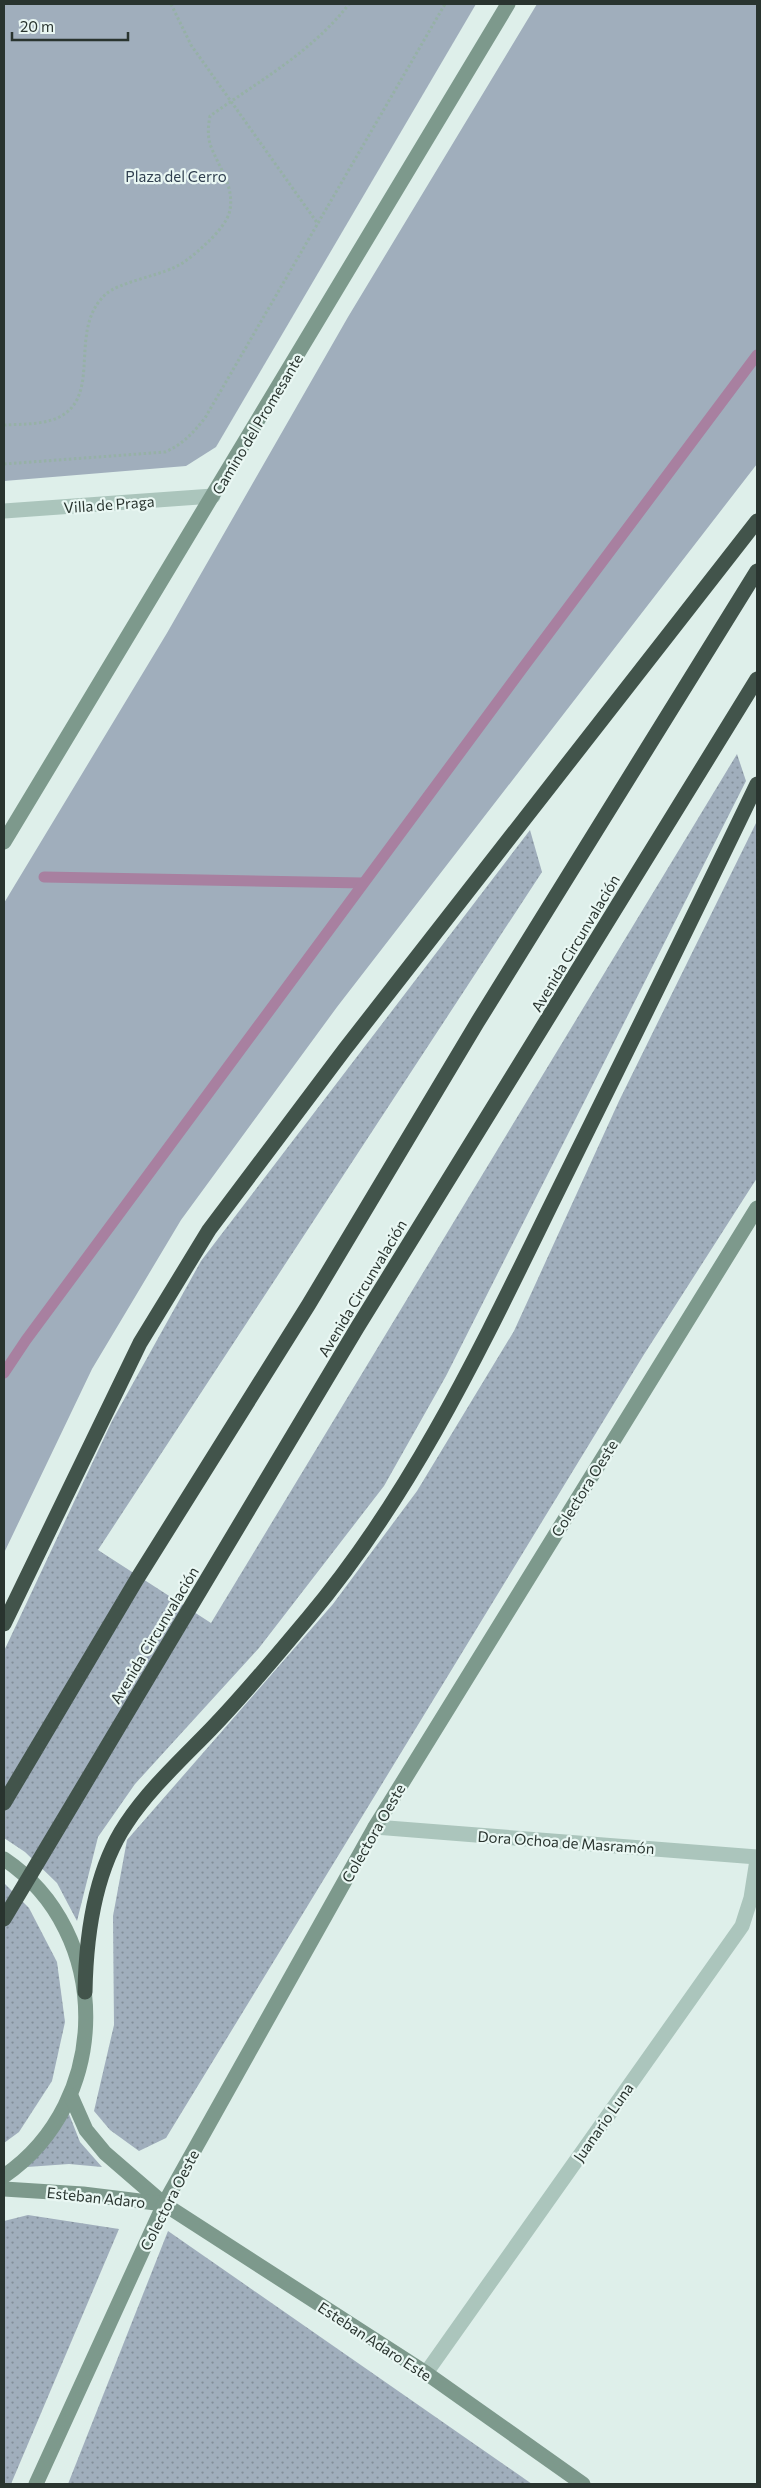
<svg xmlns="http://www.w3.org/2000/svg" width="761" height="2488" font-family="Commissioner,sans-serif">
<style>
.grass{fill:url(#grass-dots)}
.park{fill:#a0aebc}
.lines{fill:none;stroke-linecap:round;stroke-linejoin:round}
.stream{stroke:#a880a0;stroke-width:11}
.path{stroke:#96b1a6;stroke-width:3;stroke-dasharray:2.5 2.5;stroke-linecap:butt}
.street{stroke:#abc5bc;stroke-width:15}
.secondary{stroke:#7d998c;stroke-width:15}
.highway{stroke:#42544b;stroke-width:15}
.labels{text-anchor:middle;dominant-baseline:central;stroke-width:4.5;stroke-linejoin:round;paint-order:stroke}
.park-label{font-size:15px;fill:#303f4f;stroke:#e9f7f3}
.street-label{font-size:15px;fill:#29342f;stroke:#e9f7f3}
</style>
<defs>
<pattern id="grass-dots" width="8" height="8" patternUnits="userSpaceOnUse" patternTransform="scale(1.25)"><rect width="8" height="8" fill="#a0aebc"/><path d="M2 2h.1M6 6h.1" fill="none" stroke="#828e99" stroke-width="1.8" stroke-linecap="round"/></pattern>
</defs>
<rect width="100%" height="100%" fill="#deefea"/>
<g class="grass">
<polygon points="737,754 746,781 446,1376 384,1486 259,1648 135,1784 98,1837 77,1921 57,1883 25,1852 4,1838 4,1651 112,1421 201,1261 530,830 542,872 98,1550 211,1623"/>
<polygon points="757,821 757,1178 643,1356 166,2138 139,2151 110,2130 94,2111 114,2025 113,1916 127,1840 333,1604 417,1491 514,1331 619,1101"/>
<polygon points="4,1883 29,1908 57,1962 65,2022 52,2081 19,2132 4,2143"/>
<polygon points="67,2109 80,2142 102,2167 69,2164 27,2167 49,2141"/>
<polygon points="28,2215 119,2229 11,2484 4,2484 4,2221"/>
<polygon points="168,2231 532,2484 68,2484"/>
</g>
<g class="park">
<polygon points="4,4 476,4 216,447 186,466 4,481"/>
<polygon points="537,4 757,4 757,464 337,1007 181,1220 92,1369 4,1553 4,903 167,633 348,317"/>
</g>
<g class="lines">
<g class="stream">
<polyline points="44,877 363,883"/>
<polyline points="4,1373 26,1340 522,669 757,355"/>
</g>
<g class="path">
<polyline points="171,4 191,45 318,224"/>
<path d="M4 425C22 424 47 425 63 415 101 391 68 328 106 294 118 283 156 276 173 268 187 262 198 251 209 241 217 233 228 221 230 210 234 186 220 169 212 149 207 138 208 127 210 116 259 81 312 52 349 4"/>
<path d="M4 464 165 452C182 445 193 433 205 418L445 4"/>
</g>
<g class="street">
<polyline points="4,511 213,496"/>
<polyline points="375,1827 757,1857"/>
<polyline points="426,2373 742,1926 751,1898 757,1860"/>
</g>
<g class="secondary">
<polyline points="4,842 508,4"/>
<path d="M4 1859C114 1933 112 2102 4 2176"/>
<polyline points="71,2096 86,2130 105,2153 164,2204 426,2373 583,2484"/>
<polyline points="4,2189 83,2194 164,2204"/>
<polyline points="36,2484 164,2204 375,1827 757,1208"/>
</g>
<g class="highway">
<polyline points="4,1624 140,1343 209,1230 345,1049 757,521"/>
<polyline points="4,1803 137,1579 309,1304 477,1023 757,571"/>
<polyline points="4,1919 357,1328 757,679"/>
<path d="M85 1992C86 1935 94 1872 126 1824 149 1789 182 1759 211 1729 245 1694 276 1656 308 1618 411 1496 480 1350 550 1207 619 1067 689 926 757 784"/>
</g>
</g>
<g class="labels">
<g class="park-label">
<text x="176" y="176">Plaza del Cerro</text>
</g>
<g class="street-label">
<text transform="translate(257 424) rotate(-59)">Camino del Promesante</text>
<text transform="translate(109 504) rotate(-4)">Villa de Praga</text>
<text transform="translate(575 943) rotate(-59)">Avenida Circunvalación</text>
<text transform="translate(362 1288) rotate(-59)">Avenida Circunvalación</text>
<text transform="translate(584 1488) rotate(-58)">Colectora Oeste</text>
<text transform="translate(154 1635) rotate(-59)">Avenida Circunvalación</text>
<text transform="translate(373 1833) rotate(-60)">Colectora Oeste</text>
<text transform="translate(566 1842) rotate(4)">Dora Ochoa de Masramón</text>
<text transform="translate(603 2122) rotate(-55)">Juanario Luna</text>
<text transform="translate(96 2197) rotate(6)">Esteban Adaro</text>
<text transform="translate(169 2200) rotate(-63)">Colectora Oeste</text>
<text transform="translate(375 2341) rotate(33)">Esteban Adaro Este</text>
</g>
</g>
<rect width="761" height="2488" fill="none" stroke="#29342f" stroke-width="10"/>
<path d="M12 32v8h116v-8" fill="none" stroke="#29342f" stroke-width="2.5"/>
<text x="20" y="32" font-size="15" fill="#29342f" stroke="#e9f7f3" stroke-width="4" paint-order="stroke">20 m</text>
</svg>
